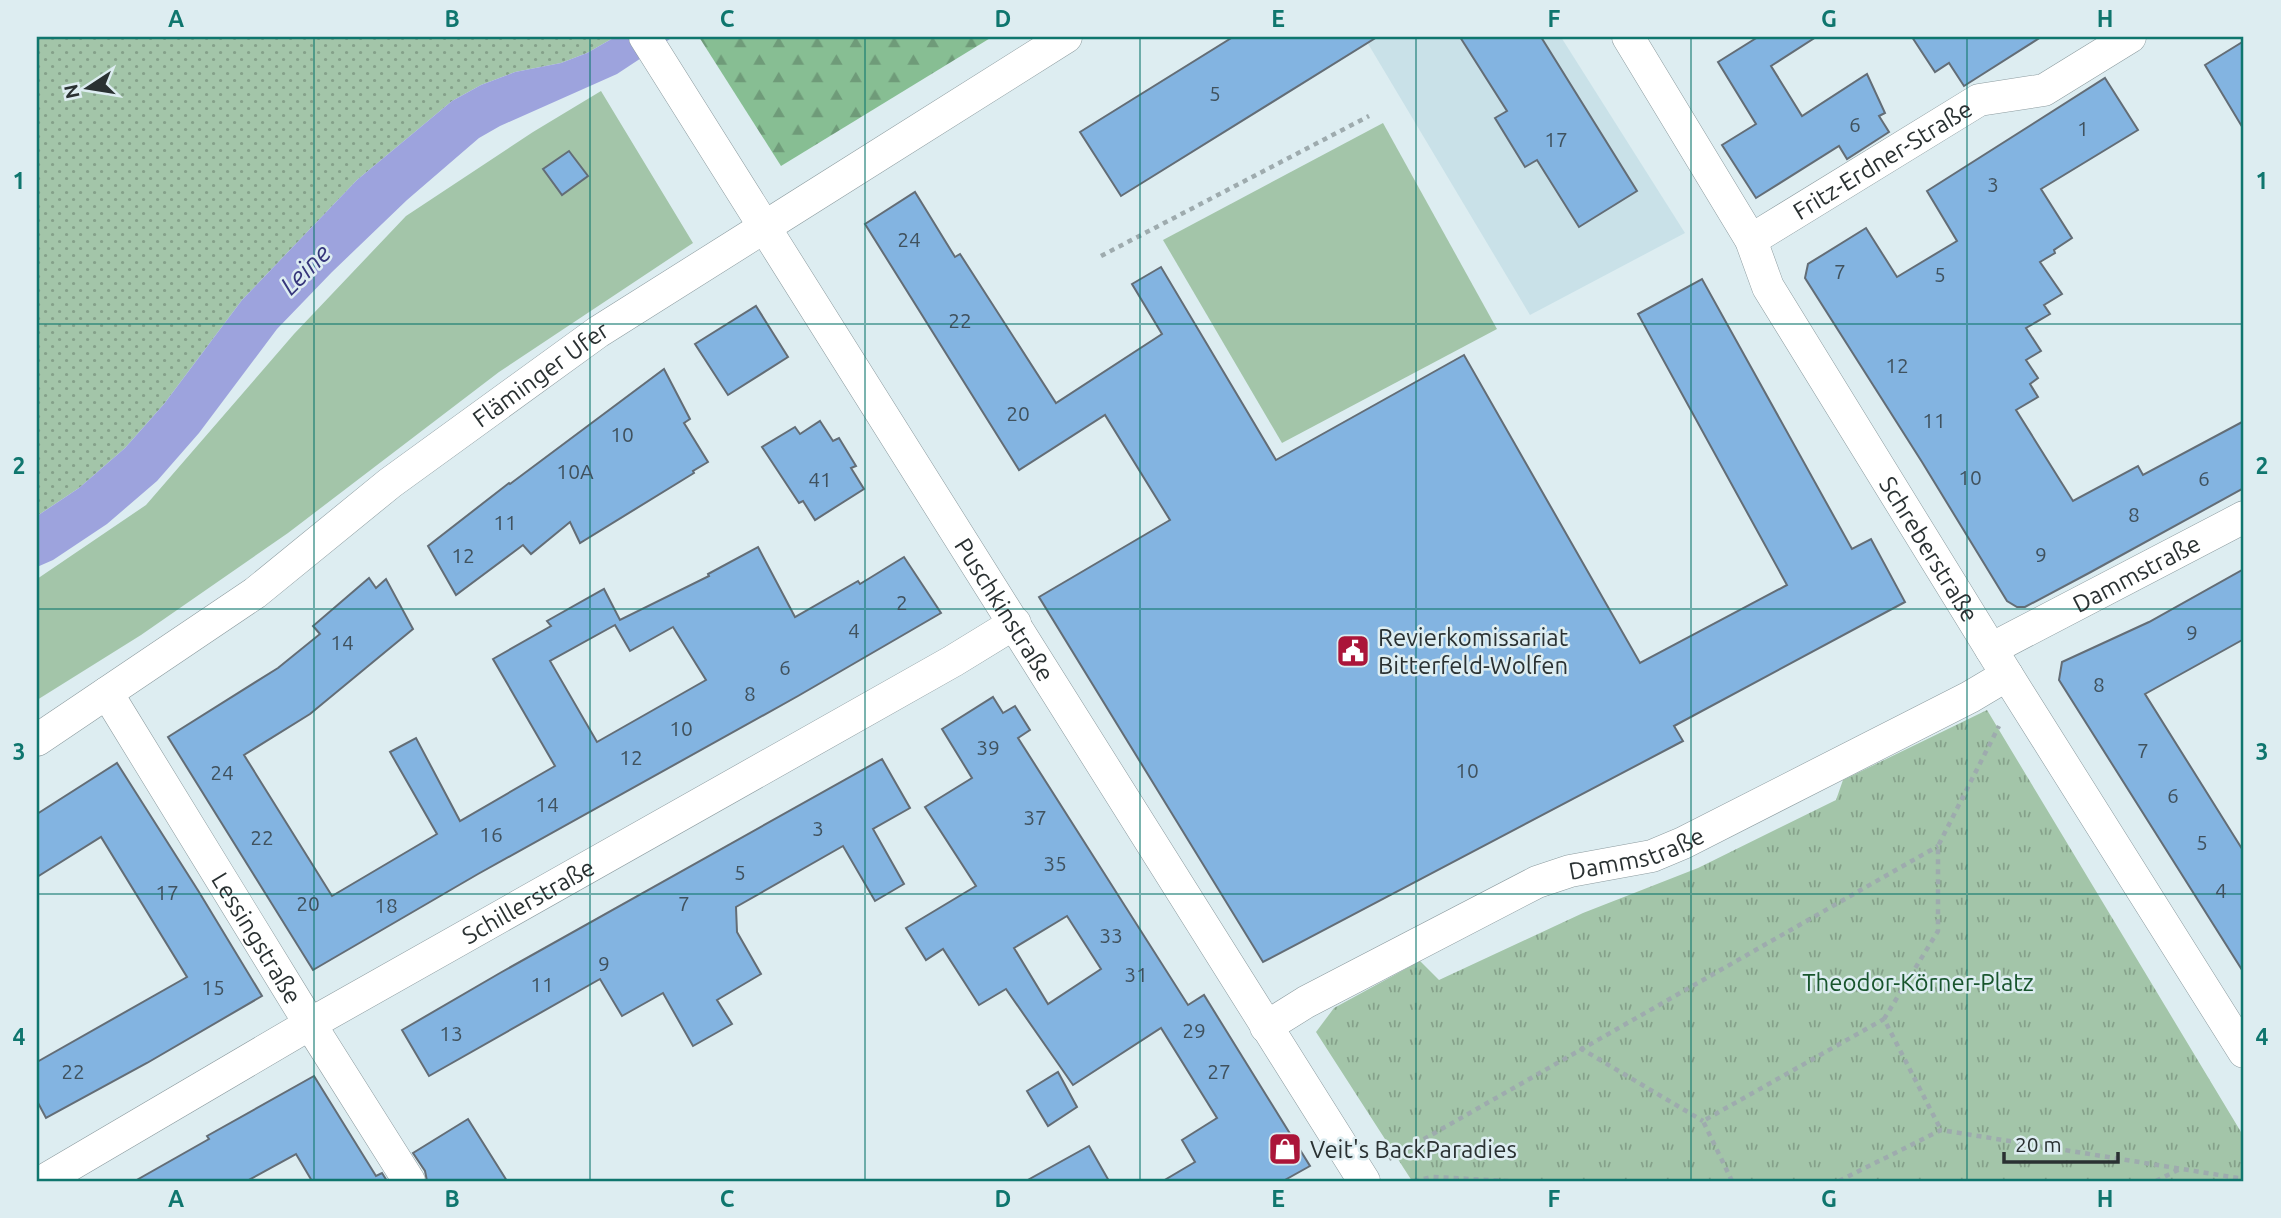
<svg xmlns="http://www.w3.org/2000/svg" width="2281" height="1218" font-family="Ubuntu,sans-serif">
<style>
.built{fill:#c9e1e8}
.grass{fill:url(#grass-dots)}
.forest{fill:url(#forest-firs)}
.park{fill:url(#park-tufts)}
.garden{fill:#a3c5a9}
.water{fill:#9da3dd}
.building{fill:#83b4e1;stroke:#636d76;stroke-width:2;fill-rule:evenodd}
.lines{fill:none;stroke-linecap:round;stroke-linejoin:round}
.street-casing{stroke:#8c9b9f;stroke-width:33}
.path{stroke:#9eabae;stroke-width:4.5;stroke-dasharray:5 5;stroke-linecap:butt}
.street{stroke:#fff;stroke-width:32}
.grid{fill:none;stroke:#0f766e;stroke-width:2;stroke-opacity:0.55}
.labels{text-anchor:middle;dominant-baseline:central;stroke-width:5;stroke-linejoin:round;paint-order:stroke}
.number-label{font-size:21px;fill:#40525e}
.street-label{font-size:24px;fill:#2a3132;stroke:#ddedf1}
.poi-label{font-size:24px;fill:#2a3132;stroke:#ddedf1;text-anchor:start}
.park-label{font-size:24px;fill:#18552d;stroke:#ddedf1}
.water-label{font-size:26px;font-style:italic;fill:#36367b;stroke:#ddedf1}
.neatline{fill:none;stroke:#0f766e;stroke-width:2.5}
.grid-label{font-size:23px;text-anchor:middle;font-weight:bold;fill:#0f766e}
</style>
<defs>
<pattern id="grass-dots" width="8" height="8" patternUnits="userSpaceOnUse" patternTransform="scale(1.75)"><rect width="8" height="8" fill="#a3c5a9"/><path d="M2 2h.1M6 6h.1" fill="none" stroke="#85a18a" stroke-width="1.8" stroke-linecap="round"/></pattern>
<pattern id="forest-firs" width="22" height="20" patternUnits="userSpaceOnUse" patternTransform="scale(1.75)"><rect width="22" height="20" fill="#87be93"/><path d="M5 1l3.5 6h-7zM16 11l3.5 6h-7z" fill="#6f9b79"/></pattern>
<pattern id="park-tufts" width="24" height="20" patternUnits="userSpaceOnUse" patternTransform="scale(1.75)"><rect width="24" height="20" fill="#a3c5a9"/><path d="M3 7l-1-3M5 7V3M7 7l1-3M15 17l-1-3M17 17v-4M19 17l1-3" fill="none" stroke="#85a18a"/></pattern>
</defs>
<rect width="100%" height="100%" fill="#ddedf1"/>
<polygon class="built" points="1364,37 1561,37 1685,233 1530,315"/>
<polygon class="grass" points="37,37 615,37 587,53 561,63 515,72 481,85 452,101 357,180 242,300 164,404 125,448 79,488 37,516"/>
<polygon class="forest" points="699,37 992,37 781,166"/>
<polygon class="park" points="1987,710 2244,1137 2244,1181 1412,1181 1316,1032 1334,1008 1420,961 1439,980 1583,913 1698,868 1836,800 1843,780"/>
<g class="garden">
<polygon points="601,91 693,243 499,372 288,533 141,635 37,700 37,579 146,505 294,334 406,216 533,132"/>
<polygon points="1383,123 1497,329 1282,443 1163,240"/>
</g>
<polygon class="water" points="615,37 673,37 617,74 500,126 479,138 407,200 332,272 277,329 199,433 157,481 107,524 53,560 37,567 37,516 79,488 125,448 164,404 242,300 357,180 452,101 481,85 515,72 561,63 587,53"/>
<g class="building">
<polygon points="1233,37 1377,37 1121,196 1080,132"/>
<polygon points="1460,37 1541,37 1637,191 1579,227 1537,160 1525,167 1495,118 1507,111"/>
<polygon points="1758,37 1816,37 1771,66 1802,116 1867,74 1885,113 1879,116 1889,132 1847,159 1839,146 1756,198 1722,145 1756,124 1718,62"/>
<polygon points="1912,37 2041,37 1964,86 1949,63 1935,72"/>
<polygon points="2244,41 2244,130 2205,65"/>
<polygon points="2105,78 2138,130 2041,189 2072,238 2054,250 2055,253 2040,262 2062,294 2044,305 2050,314 2026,328 2041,351 2026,360 2038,378 2030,384 2038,397 2016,410 2073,501 2138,466 2143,475 2244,421 2244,488 2089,573 2025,607 2017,607 2007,601 1922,462 1805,278 1808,264 1866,228 1897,277 1957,241 1927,191"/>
<polygon points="569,151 588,176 562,195 543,169"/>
<polygon points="915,192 955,257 960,254 1056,403 1162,334 1132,284 1161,267 1276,460 1464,355 1640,663 1787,585 1638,314 1702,279 1852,549 1871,539 1905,602 1674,726 1683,741 1263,962 1039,597 1170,520 1105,415 1019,470 865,224"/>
<polygon points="756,306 788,357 728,395 695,344"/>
<polygon points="664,369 690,419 684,423 708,462 693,471 694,473 580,543 570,522 531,554 523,545 456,595 428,546 509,483 510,484"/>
<polygon points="820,421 833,441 839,438 856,466 851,468 864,489 815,520 803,501 799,503 762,447 795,427 800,434"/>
<path d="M758 547 795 617 858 581 860 584 904 557 941 613 798 696 478 874 313 970 168 737 278 668 320 634 313 626 369 578 376 588 386 579 413 629 310 714 244 755 332 896 437 834 390 752 416 738 460 821 555 766 493 659 551 626 547 621 604 589 620 620 709 576 708 574ZM615 625 630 651 673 627 706 680 597 742 550 661Z"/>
<polygon points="2244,569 2244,639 2145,694 2244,852 2244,973 2059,680 2062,662 2149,622"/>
<path d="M993 697 1003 713 1015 706 1030 730 1018 738 1188 1005 1204 995 1310 1166 1283 1181H1163L1195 1162 1182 1140 1217 1118 1161 1028 1073 1085 1006 989 979 1005 943 949 926 960 906 928 976 886 925 807 972 778 942 729ZM1067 916 1101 969 1048 1004 1014 948Z"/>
<polygon points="882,759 910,808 873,829 904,884 875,901 843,846 736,907 737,932 761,974 717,1000 732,1024 693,1046 663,993 622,1016 600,979 429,1076 402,1030 500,973"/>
<polygon points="117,763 199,892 262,996 147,1063 46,1118 37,1101 37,1062 187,977 101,837 37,877 37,814"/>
<polygon points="1058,1072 1077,1107 1048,1126 1027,1091"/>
<polygon points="314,1076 376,1176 382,1173 387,1181 312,1181 296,1154 247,1181 135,1181 209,1139 207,1136"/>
<polygon points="468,1119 507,1181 427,1181 425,1171 413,1153"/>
<polygon points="1089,1146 1109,1181 1026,1181"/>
</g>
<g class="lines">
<defs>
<g id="street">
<path id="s1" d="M645 37 1364 1181"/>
<path id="s2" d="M1628 37 1751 240 1768 287 2007 675 2244 1052"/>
<path id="s3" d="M1751 240 1979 100 2044 90 2130 37"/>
<path id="s4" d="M1991 649 2244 517"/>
<path id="s5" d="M107 693 310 1024 409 1181"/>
<path id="s6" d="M37 740 255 593 390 483 598 332 1066 37"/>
<path id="s7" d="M1266 1027 1306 1002 1537 882 1570 871 1652 856 1683 843 1970 697 2007 675"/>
<path id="s8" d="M43 1181 310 1024 953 661 1015 623"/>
</g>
</defs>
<use href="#street" class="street-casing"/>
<g class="path">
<polyline points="1101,256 1369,116"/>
<polyline points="1884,1019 1938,931 1938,846 1999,726"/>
<polyline points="1580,1048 1703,1121"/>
<polyline points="1389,1159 1938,846"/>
<polyline points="1414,1181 1432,1177 1510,1181"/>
<polyline points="1732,1181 1703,1121 1884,1019 1941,1130"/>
<polyline points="1839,1181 1941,1130 2244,1179"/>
<polyline points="2156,1181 2180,1169"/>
</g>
<use href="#street" class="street"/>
</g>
<path class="grid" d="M314 37V1181M590 37V1181M865 37V1181M1140 37V1181M1416 37V1181M1691 37V1181M1967 37V1181M37 324H2244M37 609H2244M37 894H2244"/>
<defs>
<symbol id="civic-square" viewBox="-11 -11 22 22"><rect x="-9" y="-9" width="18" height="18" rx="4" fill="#ab1539" stroke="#ddedf1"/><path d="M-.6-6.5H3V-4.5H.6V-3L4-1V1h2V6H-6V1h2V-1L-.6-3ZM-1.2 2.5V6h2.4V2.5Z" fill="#fff"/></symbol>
<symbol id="shop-square" viewBox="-11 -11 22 22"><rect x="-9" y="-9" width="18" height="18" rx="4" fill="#ab1539" stroke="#ddedf1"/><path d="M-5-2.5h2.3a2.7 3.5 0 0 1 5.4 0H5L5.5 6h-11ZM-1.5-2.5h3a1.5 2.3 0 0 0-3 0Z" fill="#fff"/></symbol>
</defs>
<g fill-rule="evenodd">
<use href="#civic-square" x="1334" y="632" width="38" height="38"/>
<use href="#shop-square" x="1266" y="1130" width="38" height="38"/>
</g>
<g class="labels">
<g class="number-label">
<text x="1215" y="93">5</text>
<text x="1855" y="124">6</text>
<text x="2083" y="128">1</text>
<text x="1556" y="139">17</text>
<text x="1993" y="184">3</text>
<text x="909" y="239">24</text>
<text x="1840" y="271">7</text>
<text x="1940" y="274">5</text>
<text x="960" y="320">22</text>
<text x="1897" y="365">12</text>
<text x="1018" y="413">20</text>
<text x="1934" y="420">11</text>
<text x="622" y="434">10</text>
<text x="575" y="471">10A</text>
<text x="1970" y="477">10</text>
<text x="2204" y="478">6</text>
<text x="820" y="479">41</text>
<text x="2134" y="514">8</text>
<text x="505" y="522">11</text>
<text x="2041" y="554">9</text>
<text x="463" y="555">12</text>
<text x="902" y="602">2</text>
<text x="854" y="630">4</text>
<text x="2192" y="632">9</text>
<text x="342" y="642">14</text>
<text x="785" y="667">6</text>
<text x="2099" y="684">8</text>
<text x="750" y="693">8</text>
<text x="681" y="728">10</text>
<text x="988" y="747">39</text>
<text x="2143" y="750">7</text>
<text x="631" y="757">12</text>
<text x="1467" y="770">10</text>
<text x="222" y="772">24</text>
<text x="2173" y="795">6</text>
<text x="547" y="804">14</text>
<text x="1035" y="817">37</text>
<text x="818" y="828">3</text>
<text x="491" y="834">16</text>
<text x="262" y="837">22</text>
<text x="2202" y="842">5</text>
<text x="1055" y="863">35</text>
<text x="740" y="872">5</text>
<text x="2221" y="890">4</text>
<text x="167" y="892">17</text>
<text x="308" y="903">20</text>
<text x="684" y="903">7</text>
<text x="386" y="905">18</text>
<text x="1111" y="935">33</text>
<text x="604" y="963">9</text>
<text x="1136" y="974">31</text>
<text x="542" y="984">11</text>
<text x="213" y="987">15</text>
<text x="1194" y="1030">29</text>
<text x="451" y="1033">13</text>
<text x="73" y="1071">22</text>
<text x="1219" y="1071">27</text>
</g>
<g class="street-label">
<text stroke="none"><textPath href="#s3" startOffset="154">Fritz-Erdner-Straße</textPath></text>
<text stroke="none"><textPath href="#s6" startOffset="623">Fläminger Ufer</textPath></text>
<text stroke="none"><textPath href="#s2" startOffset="595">Schreberstraße</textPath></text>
<text stroke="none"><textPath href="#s4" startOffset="164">Dammstraße</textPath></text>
<text stroke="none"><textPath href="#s1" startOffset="676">Puschkinstraße</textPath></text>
<text stroke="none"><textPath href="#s7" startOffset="411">Dammstraße</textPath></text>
<text stroke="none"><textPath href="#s8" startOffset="560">Schillerstraße</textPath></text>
<text stroke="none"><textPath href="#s5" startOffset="287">Lessingstraße</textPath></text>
</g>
<g class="poi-label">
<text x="1378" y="637">Revierkomissariat<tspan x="1378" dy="28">Bitterfeld-Wolfen</tspan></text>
<text x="1310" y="1149">Veit's BackParadies</text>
</g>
<g class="park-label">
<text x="1918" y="982">Theodor-Körner-Platz</text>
</g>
<g class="water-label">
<text transform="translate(305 269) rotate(-45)">Leine</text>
</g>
</g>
<rect width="2281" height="1218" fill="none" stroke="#ddedf1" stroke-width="77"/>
<g transform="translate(88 88) rotate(258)" stroke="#ddedf1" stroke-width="5" paint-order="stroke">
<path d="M0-5L12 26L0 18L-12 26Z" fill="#2a3132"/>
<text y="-10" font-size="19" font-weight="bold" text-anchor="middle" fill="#2a3132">N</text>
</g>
<path d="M2004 1152v10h114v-10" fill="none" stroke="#2a3132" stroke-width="3.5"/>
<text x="2015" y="1152" font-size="21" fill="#2a3132" stroke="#ddedf1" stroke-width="5" paint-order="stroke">20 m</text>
<rect x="38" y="38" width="2204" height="1142" class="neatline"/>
<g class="grid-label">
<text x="176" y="27">A</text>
<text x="452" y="27">B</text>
<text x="727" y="27">C</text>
<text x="1003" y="27">D</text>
<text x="1278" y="27">E</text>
<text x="1554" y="27">F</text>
<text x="1829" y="27">G</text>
<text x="2105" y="27">H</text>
<text x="19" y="189">1</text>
<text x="2262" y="189">1</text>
<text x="19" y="474">2</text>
<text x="2262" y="474">2</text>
<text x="19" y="760">3</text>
<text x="2262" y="760">3</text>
<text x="19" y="1045">4</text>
<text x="2262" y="1045">4</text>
<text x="176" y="1207">A</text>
<text x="452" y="1207">B</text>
<text x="727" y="1207">C</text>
<text x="1003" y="1207">D</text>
<text x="1278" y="1207">E</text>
<text x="1554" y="1207">F</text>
<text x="1829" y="1207">G</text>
<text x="2105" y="1207">H</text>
</g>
</svg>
